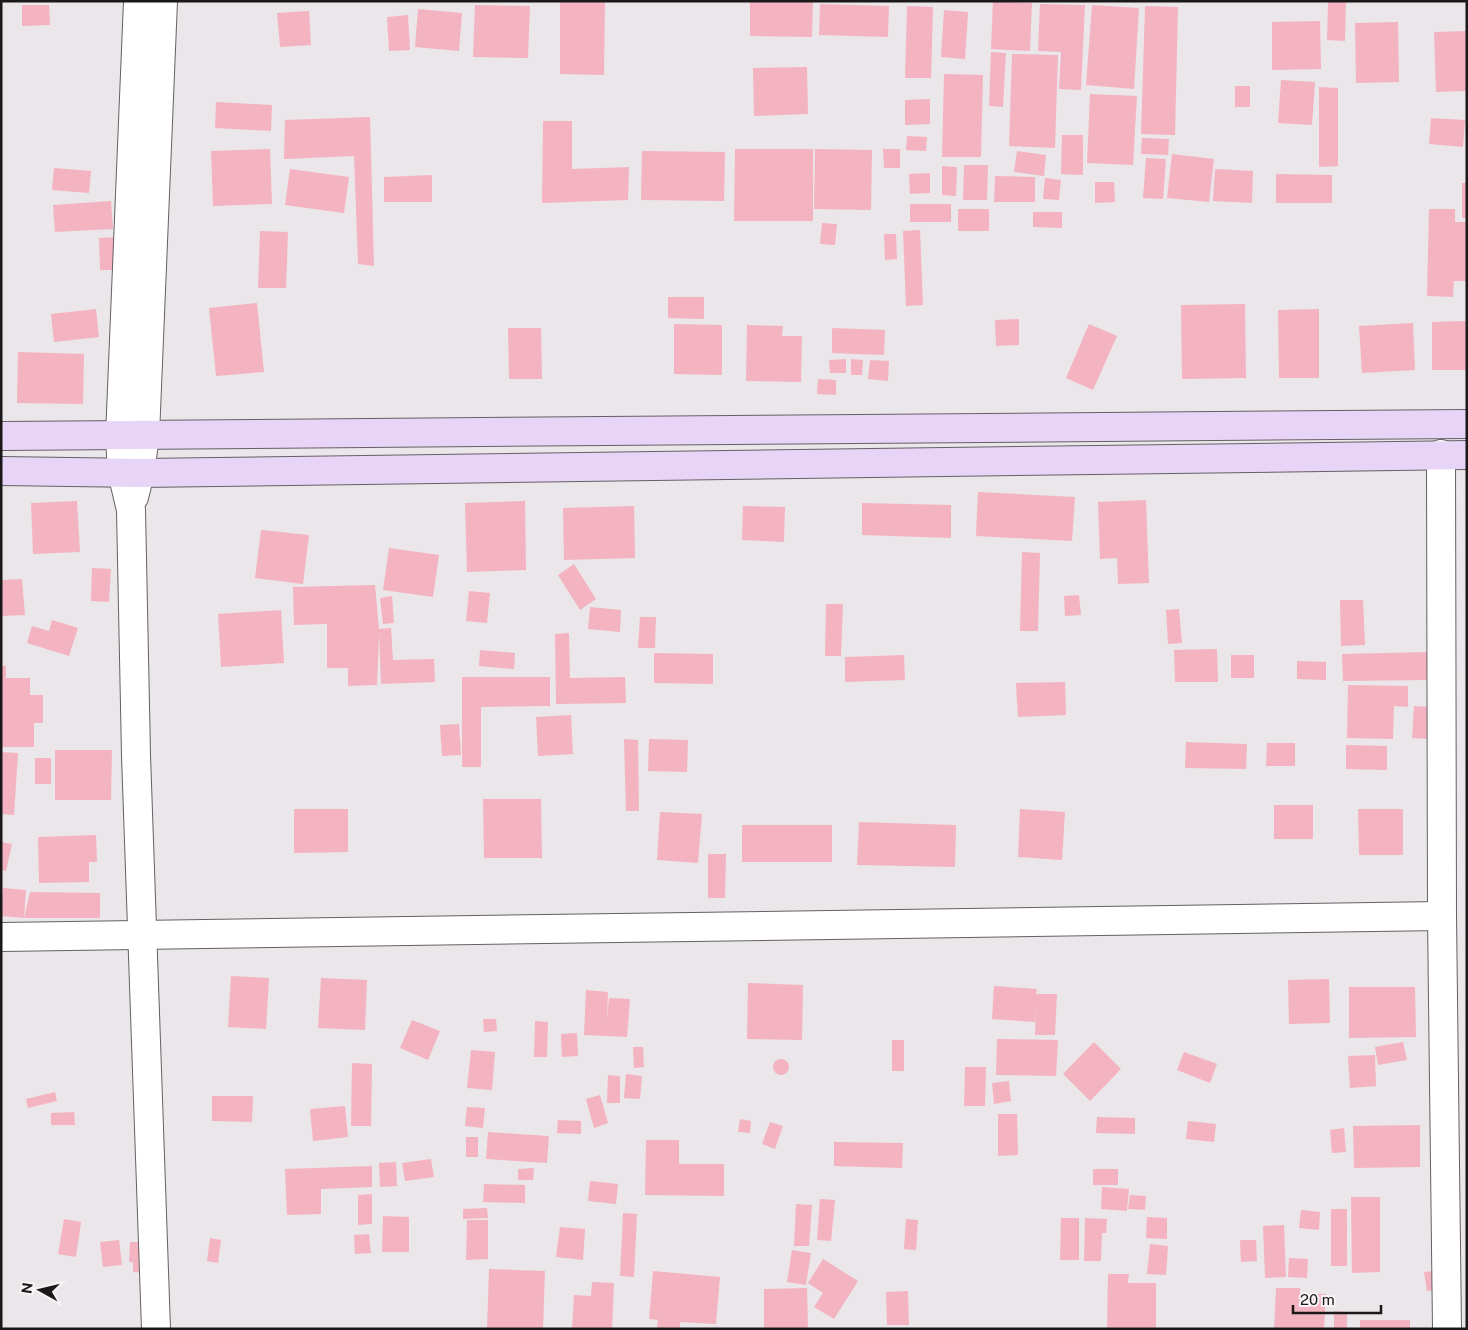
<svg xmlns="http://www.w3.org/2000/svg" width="1468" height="1330" font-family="'Public Sans',sans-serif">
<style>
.building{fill:#f4b3c0}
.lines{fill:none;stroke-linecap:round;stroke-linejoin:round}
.street-casing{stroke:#646063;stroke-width:30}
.secondary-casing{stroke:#646063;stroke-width:30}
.street{stroke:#fff;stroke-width:28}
.secondary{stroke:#e7d4f7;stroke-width:28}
</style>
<rect width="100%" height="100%" fill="#ebe6e9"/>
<g class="building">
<polygon points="560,1 605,1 604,75 560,74"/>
<polygon points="993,1 1032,3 1030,51 991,49"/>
<polygon points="1328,1 1346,1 1345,41 1327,40"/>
<polygon points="750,2 813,2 812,37 750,36"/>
<polygon points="820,4 889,6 888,37 819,35"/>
<polygon points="1040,4 1085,5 1081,90 1059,89 1061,52 1038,51"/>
<polygon points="22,5 49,5 50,25 22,26"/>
<polygon points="475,5 530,6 528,58 473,57"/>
<polygon points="1092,5 1139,8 1134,89 1086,85"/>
<polygon points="907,6 933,7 931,78 905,78"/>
<polygon points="1145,6 1178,7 1175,135 1141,134"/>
<polygon points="418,9 462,13 459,51 415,47"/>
<polygon points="944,10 968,12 965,59 941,57"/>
<polygon points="309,11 311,45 280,47 277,13"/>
<polygon points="408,15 410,50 389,51 387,17"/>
<polygon points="1320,21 1321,69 1272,70 1272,22"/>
<polygon points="1398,22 1399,82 1356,83 1355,23"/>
<polygon points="1467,31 1467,91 1436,92 1434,32"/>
<polygon points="991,52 1006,53 1003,107 989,106"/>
<polygon points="1012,54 1058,55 1055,148 1009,146"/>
<polygon points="807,67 808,114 754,116 753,68"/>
<polygon points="944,74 983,75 981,157 942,157"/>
<polygon points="1281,80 1315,82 1312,125 1278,123"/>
<rect x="1235" y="86" width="15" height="21"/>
<polygon points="1319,87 1338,88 1338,166 1319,167"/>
<polygon points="1090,94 1137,96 1133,165 1087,163"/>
<polygon points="930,99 930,124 905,125 905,100"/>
<polygon points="216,102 272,105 271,131 215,128"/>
<polygon points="370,117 374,266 358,264 354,156 284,159 285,120"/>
<polygon points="1431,118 1465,120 1463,147 1429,144"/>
<polygon points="543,121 572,121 572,169 629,167 628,200 542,203"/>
<polygon points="1062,135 1083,135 1083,175 1061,174"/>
<polygon points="907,136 927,137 926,151 906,150"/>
<polygon points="1142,138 1169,139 1168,155 1141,154"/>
<polygon points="270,149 272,204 213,206 211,151"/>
<polygon points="735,149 813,149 813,221 734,221"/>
<polygon points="815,149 872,150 871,210 814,209"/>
<polygon points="883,149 900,149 900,168 884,168"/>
<polygon points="642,151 725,152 724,201 641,200"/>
<polygon points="1017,151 1046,155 1044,176 1014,172"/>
<polygon points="1172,154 1214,159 1209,202 1167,198"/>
<polygon points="1146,158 1166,159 1163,199 1143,198"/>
<polygon points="964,165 988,165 987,200 963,200"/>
<polygon points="942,166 957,167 956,196 942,195"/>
<polygon points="54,168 91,171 89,193 52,190"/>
<polygon points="290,169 349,177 344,213 285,205"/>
<polygon points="1215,169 1253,171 1252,203 1213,201"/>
<polygon points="930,173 930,193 910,194 909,174"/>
<polygon points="1276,174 1332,175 1332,203 1276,203"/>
<polygon points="432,175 432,202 384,202 384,177"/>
<polygon points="995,176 1035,177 1035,202 994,202"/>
<polygon points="1045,178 1061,180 1059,200 1043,199"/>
<polygon points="1095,182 1114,182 1115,202 1095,203"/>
<rect x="1462" y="183" width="5" height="35"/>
<polygon points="111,201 113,229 55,232 53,205"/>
<rect x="910" y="204" width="41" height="18"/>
<rect x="958" y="209" width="31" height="22"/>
<polygon points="1429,209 1455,209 1455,222 1467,222 1467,281 1454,281 1453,297 1427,296"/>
<polygon points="1033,212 1062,212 1062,228 1033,227"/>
<polygon points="822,223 837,224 835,245 820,244"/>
<polygon points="920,230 923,305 906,306 903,231"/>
<polygon points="260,231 288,232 286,288 258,288"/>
<polygon points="884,234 896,234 897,259 885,260"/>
<polygon points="119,237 120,270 100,270 99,238"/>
<polygon points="668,297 704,297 704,319 668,318"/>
<polygon points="257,303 264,372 216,376 209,308"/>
<polygon points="1245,304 1246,378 1182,379 1181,305"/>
<polygon points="96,309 99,337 54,342 51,314"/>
<polygon points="1319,309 1319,378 1279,378 1278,310"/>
<polygon points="1019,319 1019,345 996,346 995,320"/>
<polygon points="1467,321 1467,370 1432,370 1432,322"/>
<polygon points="1413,323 1415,370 1362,373 1359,326"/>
<polygon points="674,324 722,325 722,375 674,374"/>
<polygon points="1089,324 1117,336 1093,390 1066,378"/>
<polygon points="747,325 783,326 782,336 802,336 801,382 746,381"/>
<polygon points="508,328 541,328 542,379 509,379"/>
<polygon points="832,328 885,330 884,355 832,353"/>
<polygon points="18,352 84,354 83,404 17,403"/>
<polygon points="846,359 846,373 830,373 829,360"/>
<polygon points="851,359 863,360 862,375 851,375"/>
<polygon points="870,360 889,361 888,381 868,379"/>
<polygon points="818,379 836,380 836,395 817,394"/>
<polygon points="978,492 1075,497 1072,541 976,536"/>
<polygon points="1146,500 1149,583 1118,584 1117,558 1100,559 1098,502"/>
<polygon points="77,501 80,552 33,554 31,503"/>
<polygon points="525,501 526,570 467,572 465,503"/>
<polygon points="862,503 951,505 951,538 862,535"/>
<polygon points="634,506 635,558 564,560 563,508"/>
<polygon points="743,506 785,507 784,542 742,540"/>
<polygon points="261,530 309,535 303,584 255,578"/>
<polygon points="389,548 439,555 433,597 383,590"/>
<polygon points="1022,552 1040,553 1038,631 1020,631"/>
<polygon points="574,564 596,599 580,610 558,575"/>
<polygon points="92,568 111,569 109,602 91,601"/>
<polygon points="22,579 25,615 1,616 1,580"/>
<polygon points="375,585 379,629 391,628 393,660 434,659 435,682 381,684 379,634 377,685 348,686 348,668 327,668 327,624 294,625 293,587"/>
<polygon points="469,591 490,593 487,623 466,621"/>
<polygon points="1079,595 1081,615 1065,616 1064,596"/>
<polygon points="392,596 394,623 383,624 380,598"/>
<polygon points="1340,600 1363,600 1365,645 1341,646"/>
<polygon points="826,604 843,604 841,656 825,656"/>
<polygon points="590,607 621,610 620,632 588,629"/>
<polygon points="1179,609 1182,643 1168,644 1166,610"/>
<polygon points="281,610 284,663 221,667 218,614"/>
<polygon points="640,617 656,617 655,648 638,648"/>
<polygon points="52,620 78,628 69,656 27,643 32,626 49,631"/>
<polygon points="569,633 570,678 625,677 626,703 556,704 555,634"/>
<polygon points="1217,649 1218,682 1175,682 1174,650"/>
<polygon points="480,650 515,653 514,669 479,666"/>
<polygon points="1428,652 1429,680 1343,681 1342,654"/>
<polygon points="654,653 713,654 713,684 654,683"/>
<polygon points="904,655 905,680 845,682 845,657"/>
<rect x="1231" y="655" width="23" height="23"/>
<polygon points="1297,661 1326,662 1326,680 1297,679"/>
<polygon points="1,666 6,666 6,678 30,678 30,695 43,695 43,723 34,723 34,747 1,747"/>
<polygon points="462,677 550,677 550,706 481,707 481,767 462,767"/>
<polygon points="1065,682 1066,715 1018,717 1016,683"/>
<polygon points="1348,685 1408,686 1408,707 1394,706 1393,739 1347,738"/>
<polygon points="1414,706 1430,707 1428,739 1412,738"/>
<polygon points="571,715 573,754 538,756 536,717"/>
<polygon points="459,724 461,755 442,756 440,725"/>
<polygon points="624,739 638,740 639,811 626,811"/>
<polygon points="649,739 688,740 687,772 648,771"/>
<polygon points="1186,742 1247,744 1246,769 1185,768"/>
<polygon points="1267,743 1295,743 1295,766 1266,766"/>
<polygon points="1346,745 1387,746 1387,770 1346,769"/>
<polygon points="55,750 112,750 111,800 55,800"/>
<polygon points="1,752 18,753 14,815 1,814"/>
<rect x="35" y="758" width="16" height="26"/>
<polygon points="483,799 541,799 542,858 484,858"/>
<rect x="1274" y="805" width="39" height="34"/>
<polygon points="294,809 348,809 348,852 294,853"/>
<polygon points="1020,809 1065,812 1062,860 1018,857"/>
<polygon points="1358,809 1403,809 1403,855 1359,855"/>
<polygon points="660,812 702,814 698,863 657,860"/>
<polygon points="859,822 956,825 955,867 857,865"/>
<rect x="742" y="825" width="90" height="37"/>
<polygon points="96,835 97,862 89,862 89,882 39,883 38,837"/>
<polygon points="1,842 12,844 6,871 1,870"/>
<polygon points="708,854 726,854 725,898 708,898"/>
<polygon points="3,888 26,890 24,918 30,892 100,893 100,918 24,918 1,916"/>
<polygon points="231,976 269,978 266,1029 228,1027"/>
<polygon points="321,978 367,980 365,1030 318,1028"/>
<polygon points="1329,979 1330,1023 1289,1024 1288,980"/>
<polygon points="748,983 803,985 802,1040 747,1039"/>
<polygon points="994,986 1037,989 1036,994 1057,994 1055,1035 1035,1035 1036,1007 1035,1022 992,1019"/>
<polygon points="1349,987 1415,987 1416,1037 1349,1038"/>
<polygon points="586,990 608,992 607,1020 609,998 630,999 627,1037 584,1035"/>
<polygon points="483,1019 496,1019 497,1031 484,1032"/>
<polygon points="412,1020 440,1031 428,1060 400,1048"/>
<polygon points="535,1021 548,1022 547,1057 534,1057"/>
<polygon points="577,1033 578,1056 562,1057 561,1034"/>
<polygon points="997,1039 1058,1040 1056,1076 996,1075"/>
<rect x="892" y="1040" width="12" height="31"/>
<polygon points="1094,1042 1121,1069 1090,1101 1063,1074"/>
<polygon points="1403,1042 1407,1060 1378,1065 1375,1047"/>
<polygon points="633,1047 643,1047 644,1067 634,1068"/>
<polygon points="471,1050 495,1052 492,1090 467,1088"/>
<polygon points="1184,1052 1217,1064 1210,1083 1177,1070"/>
<polygon points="1375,1055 1376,1086 1350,1088 1348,1056"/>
<circle cx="781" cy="1067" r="8"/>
<polygon points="352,1063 372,1064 371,1126 351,1126"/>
<polygon points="965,1067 986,1067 985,1106 964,1106"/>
<polygon points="626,1074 642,1076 640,1099 624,1098"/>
<polygon points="608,1075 620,1076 620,1103 607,1103"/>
<polygon points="1009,1081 1011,1101 994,1104 992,1083"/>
<polygon points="55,1092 57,1101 28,1108 26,1099"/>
<polygon points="600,1095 608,1123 594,1128 586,1099"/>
<polygon points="212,1096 253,1096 252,1122 212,1121"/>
<polygon points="345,1106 348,1137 313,1141 310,1109"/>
<polygon points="467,1107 485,1108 483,1128 465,1126"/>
<polygon points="74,1112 75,1125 51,1125 51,1113"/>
<polygon points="998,1114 1017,1114 1018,1155 998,1156"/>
<polygon points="1097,1117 1135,1118 1135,1134 1096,1133"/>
<polygon points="740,1119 751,1121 750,1133 738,1132"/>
<polygon points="558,1120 581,1121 581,1134 557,1133"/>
<polygon points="1188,1121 1216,1124 1214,1142 1186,1139"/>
<polygon points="770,1122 783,1126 775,1149 762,1144"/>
<polygon points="1420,1125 1420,1167 1354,1168 1353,1126"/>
<polygon points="1344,1128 1346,1152 1332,1153 1330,1130"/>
<polygon points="488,1132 549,1136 547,1163 486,1159"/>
<rect x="466" y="1137" width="12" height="20"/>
<polygon points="646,1140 679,1140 679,1164 724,1164 724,1196 645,1195"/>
<polygon points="834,1142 903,1143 902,1168 834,1166"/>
<polygon points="431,1159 434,1177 405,1181 402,1163"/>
<polygon points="396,1162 397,1186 380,1187 379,1163"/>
<polygon points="372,1166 372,1187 321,1189 321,1214 287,1215 285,1169"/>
<polygon points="534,1168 533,1180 518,1180 518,1169"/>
<rect x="1093" y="1169" width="25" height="16"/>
<polygon points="590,1181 618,1184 616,1204 588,1201"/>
<polygon points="484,1184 525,1185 525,1203 483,1202"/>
<polygon points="1102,1187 1129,1189 1127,1211 1101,1209"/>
<polygon points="372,1194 372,1224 358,1225 358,1195"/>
<polygon points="1130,1195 1146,1196 1145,1210 1128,1209"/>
<polygon points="1351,1197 1380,1197 1380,1272 1352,1273"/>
<polygon points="820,1199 835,1200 831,1241 817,1240"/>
<polygon points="796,1204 812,1205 809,1246 794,1246"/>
<polygon points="487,1208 488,1218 463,1219 463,1209"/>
<rect x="1331" y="1209" width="16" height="57"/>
<polygon points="1301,1210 1320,1212 1319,1230 1299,1228"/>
<polygon points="623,1213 637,1214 634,1277 620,1276"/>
<polygon points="383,1216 409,1217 409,1252 382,1252"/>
<polygon points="1147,1217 1167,1218 1167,1239 1146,1238"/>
<polygon points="1061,1218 1079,1218 1079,1260 1060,1260"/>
<polygon points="1085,1218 1107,1219 1106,1233 1102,1233 1101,1261 1084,1261"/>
<polygon points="64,1219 81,1222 76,1257 58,1254"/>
<polygon points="906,1219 918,1220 916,1250 904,1249"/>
<polygon points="467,1220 488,1220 488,1259 466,1260"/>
<polygon points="1284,1225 1286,1277 1265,1278 1263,1226"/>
<polygon points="560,1227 585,1229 583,1260 556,1257"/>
<polygon points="369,1234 371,1253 355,1254 354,1235"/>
<polygon points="210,1238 221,1240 218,1263 207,1261"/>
<polygon points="119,1240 122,1265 103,1267 100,1242"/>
<polygon points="1240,1240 1256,1240 1257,1261 1241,1262"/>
<polygon points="130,1242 141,1242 145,1273 133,1272 133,1262 129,1262"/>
<polygon points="1150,1244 1168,1246 1166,1275 1147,1274"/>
<polygon points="792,1250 811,1253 806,1285 787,1282"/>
<polygon points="1289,1258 1308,1259 1307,1278 1288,1277"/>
<polygon points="823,1259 858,1281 834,1319 814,1307 823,1293 808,1283"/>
<polygon points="489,1269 545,1271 543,1329 487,1329"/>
<polygon points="653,1271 720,1277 716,1324 680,1322 680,1329 657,1329 658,1320 649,1319"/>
<polygon points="1434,1271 1438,1290 1427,1291 1424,1272"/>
<polygon points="1108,1274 1129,1274 1128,1283 1156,1283 1156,1329 1107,1329"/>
<polygon points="592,1282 614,1283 612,1329 572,1329 574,1295 591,1296"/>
<polygon points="807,1288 808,1329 764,1329 764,1289"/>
<polygon points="1276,1288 1300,1288 1300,1293 1326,1294 1324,1329 1274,1329"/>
<polygon points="908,1291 909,1325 887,1325 886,1292"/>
<polygon points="1334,1311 1347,1312 1347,1329 1334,1329"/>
<rect x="1360" y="1320" width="50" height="9"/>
</g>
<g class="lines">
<defs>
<g id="street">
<polyline points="138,1 120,437 122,472 131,510 136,755 156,1329"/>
<polyline points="1441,454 1442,916 1447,1329"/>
<polyline points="134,497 140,473 145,435 163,1"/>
<polyline points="1,937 1442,916"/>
</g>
<g id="secondary">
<polyline points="1,436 1467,424"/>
<polyline points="1,471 140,473 1467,455"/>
</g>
</defs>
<use href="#street" class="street-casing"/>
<use href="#secondary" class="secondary-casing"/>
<use href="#street" class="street"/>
<use href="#secondary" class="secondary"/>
</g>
<rect width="1468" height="1330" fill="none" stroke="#1a1819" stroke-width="5"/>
<g transform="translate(40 1290) rotate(278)" stroke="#f8f3f6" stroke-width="4" paint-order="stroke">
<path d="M0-4L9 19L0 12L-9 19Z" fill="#1a1819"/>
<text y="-8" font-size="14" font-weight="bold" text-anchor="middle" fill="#1a1819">N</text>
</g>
<path d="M1293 1305v8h88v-8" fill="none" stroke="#1a1819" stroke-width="2.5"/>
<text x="1300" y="1305" font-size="15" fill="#1a1819" stroke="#f8f3f6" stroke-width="4" paint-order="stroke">20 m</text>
</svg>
